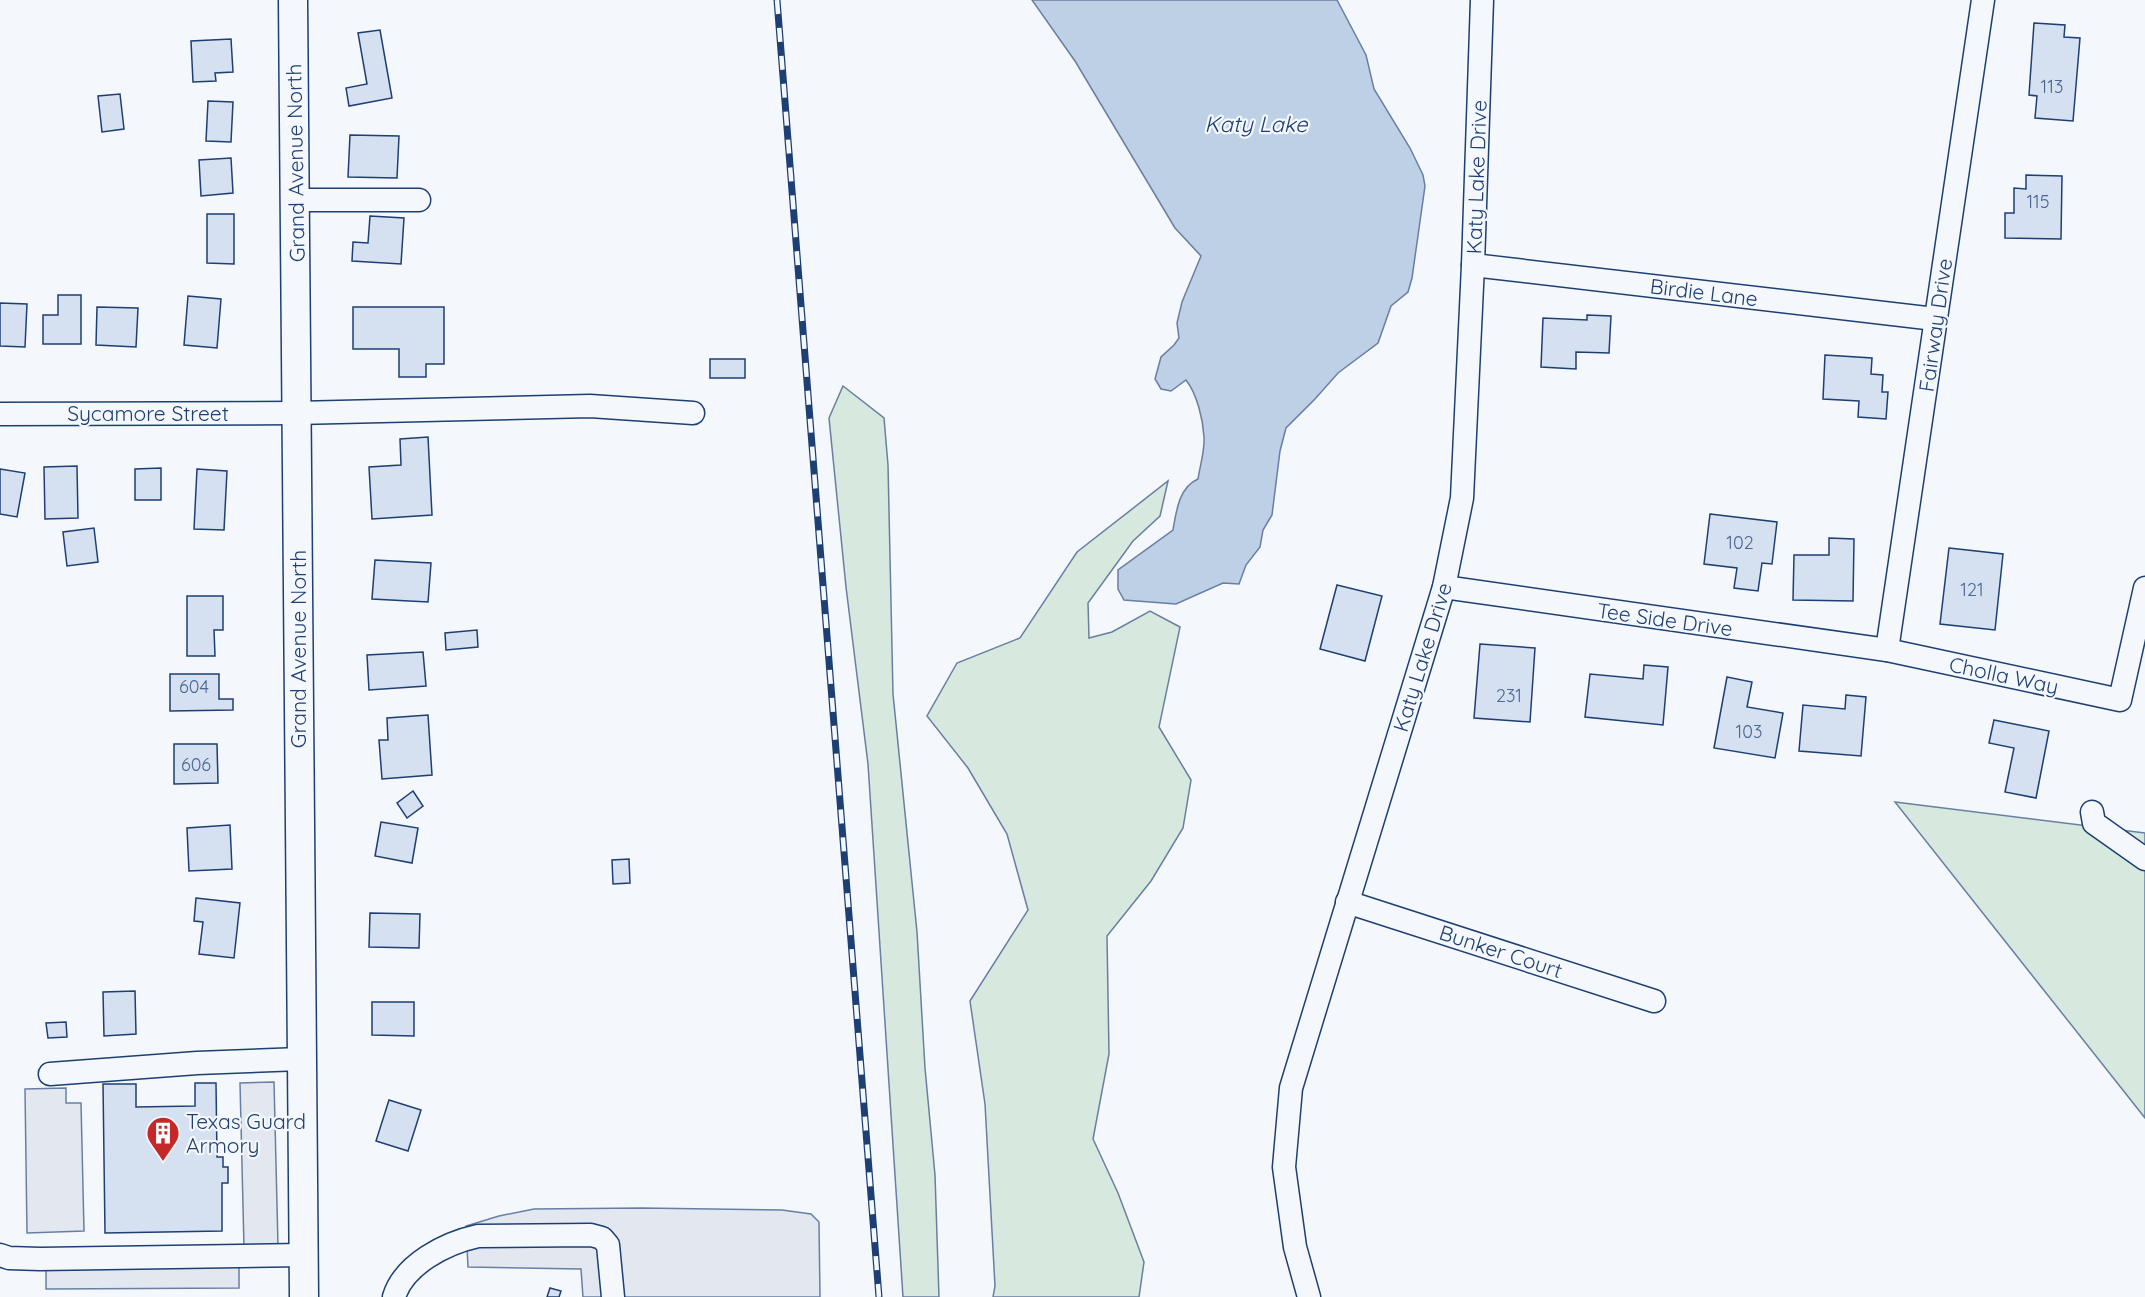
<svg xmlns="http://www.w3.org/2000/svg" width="2145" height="1297" font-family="Quicksand,sans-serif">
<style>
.green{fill:#d7e8df;stroke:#687fa3;stroke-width:1.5}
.parking{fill:#e3e8f0;stroke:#687fa3;stroke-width:1.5}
.water{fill:#bed0e5;stroke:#687fa3;stroke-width:1.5}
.building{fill:#d5e0f0;stroke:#1d3f73;stroke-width:1.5}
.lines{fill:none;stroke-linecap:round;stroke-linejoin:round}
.minor-casing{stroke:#1d3f73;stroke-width:25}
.major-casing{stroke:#1d3f73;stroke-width:31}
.minor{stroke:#f4f7fb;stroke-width:22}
.major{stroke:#f4f7fb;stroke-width:28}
.rail-casing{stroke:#1d3f73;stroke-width:7}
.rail{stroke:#f4f7fb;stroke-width:4.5;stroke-dasharray:14;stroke-linecap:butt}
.labels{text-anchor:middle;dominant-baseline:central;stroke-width:4.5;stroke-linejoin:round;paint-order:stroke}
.number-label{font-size:18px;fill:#4b6792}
.street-label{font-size:21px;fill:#1d3f73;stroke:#f4f7fb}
.poi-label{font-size:21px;fill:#1d3f73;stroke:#f4f7fb;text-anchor:start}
.water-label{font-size:22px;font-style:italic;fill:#1d3f73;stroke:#f4f7fb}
</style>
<rect width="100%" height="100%" fill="#f4f7fb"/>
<g class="green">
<polygon points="843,386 884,418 888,465 893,694 917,932 925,1068 935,1175 939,1297 903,1297 868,764 846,587 829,418"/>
<polygon points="1168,481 1160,516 1133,541 1088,603 1089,638 1112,632 1150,611 1180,627 1159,727 1191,780 1183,828 1151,881 1107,936 1109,1054 1093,1139 1118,1193 1144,1262 1139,1297 993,1297 995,1286 985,1104 970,1001 1028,910 1007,834 968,768 927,716 957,663 1020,638 1077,552"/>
<polygon points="1895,802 2145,833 2145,1118"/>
</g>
<g class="parking">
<polygon points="274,1082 278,1246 244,1247 240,1083"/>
<polygon points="66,1088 66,1103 81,1103 84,1231 27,1233 25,1089"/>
<polygon points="642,1208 782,1210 811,1214 819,1222 820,1297 583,1297 581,1269 468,1267 466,1226 499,1216 534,1209"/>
<polygon points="239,1249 239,1288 46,1289 46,1250"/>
</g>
<path class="water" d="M1032 0H1337L1366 55 1374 89 1410 148 1423 175 1425 186 1412 278 1408 292 1391 306 1378 343 1338 373 1315 399 1286 428 1280 451 1272 515 1263 530 1260 547 1246 565 1239 584 1223 583 1176 604 1124 600 1118 589V570L1173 530C1176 512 1179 487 1198 479 1200 466 1205 450 1204 437 1203 419 1197 394 1186 380L1171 391 1161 389 1155 379 1161 357 1174 345 1179 338 1177 323 1182 302 1201 256 1175 228 1075 61Z"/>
<g class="building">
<polygon points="2034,23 2065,25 2064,37 2080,38 2073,121 2035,118 2037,96 2029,95"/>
<polygon points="380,30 392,98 349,106 346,88 367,84 358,33"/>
<polygon points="231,39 233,72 215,73 216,81 193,82 191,41"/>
<polygon points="120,94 124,129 102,132 98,96"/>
<polygon points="208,101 233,102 231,142 206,141"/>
<polygon points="350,135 399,136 397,178 348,177"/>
<polygon points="231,158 233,193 201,196 199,160"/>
<polygon points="2026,175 2062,176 2061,239 2005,238 2005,213 2014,213 2014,188 2026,189"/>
<polygon points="207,214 234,214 234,264 207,263"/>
<polygon points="370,216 404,218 401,264 352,261 353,242 368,243"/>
<polygon points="58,295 81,295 81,344 43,344 43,315 58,315"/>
<polygon points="188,296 221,299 217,348 184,345"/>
<polygon points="0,303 27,304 25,347 0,346"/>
<polygon points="97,307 138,308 136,347 96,345"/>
<polygon points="353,307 444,307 444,364 426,364 426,377 399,377 399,349 353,349"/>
<polygon points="1587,315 1611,316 1609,353 1576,352 1576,369 1541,367 1543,318 1587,320"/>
<polygon points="1825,355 1872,358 1871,374 1883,375 1882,392 1888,392 1886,419 1858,417 1859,401 1823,399"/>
<rect x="710" y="359" width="35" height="19"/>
<polygon points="428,437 432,515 372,519 369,467 401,465 400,439"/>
<polygon points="77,466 78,518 45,519 44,467"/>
<polygon points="161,468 161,500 135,500 135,469"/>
<polygon points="0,469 25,473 17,517 0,514"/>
<polygon points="197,469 227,471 224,530 194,529"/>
<polygon points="1710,514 1777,522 1772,564 1762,563 1758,591 1734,588 1737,568 1704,564"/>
<polygon points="94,528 98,562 67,566 63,532"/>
<polygon points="1829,538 1854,539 1853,601 1793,600 1794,555 1829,555"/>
<polygon points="1949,548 2003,554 1995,630 1940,624"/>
<polygon points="375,560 431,563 428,602 372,599"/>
<polygon points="1337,585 1382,596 1365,661 1320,649"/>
<polygon points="187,596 223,596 223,630 214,630 215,656 187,656"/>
<polygon points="477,630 478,647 446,650 445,633"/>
<polygon points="1480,644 1535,648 1530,722 1474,718"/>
<polygon points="423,652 426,686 369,690 367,655"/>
<polygon points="1644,665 1668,667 1663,725 1585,717 1590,674 1643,679"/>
<polygon points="170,674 219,674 219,699 233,699 233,710 170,711"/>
<polygon points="1727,677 1752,682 1747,707 1783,713 1775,758 1714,748"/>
<polygon points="1846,695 1866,697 1861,756 1799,751 1803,705 1845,709"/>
<polygon points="428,715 432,775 382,779 379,740 388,740 387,718"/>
<polygon points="1994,720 2049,731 2036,798 2005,792 2014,748 1989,743"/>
<polygon points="174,744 217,744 218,783 174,784"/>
<polygon points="413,791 423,806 407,818 397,803"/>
<polygon points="381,822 418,828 412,863 375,856"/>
<polygon points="230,825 232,869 189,871 187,828"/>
<polygon points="629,859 630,883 613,884 612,860"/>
<polygon points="196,898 240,903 234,958 199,954 203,922 194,921"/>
<polygon points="370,913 420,914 419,948 369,947"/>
<polygon points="135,991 136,1034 104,1036 103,992"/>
<polygon points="372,1002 414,1002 414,1036 372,1035"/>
<polygon points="66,1022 67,1037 48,1038 46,1023"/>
<polygon points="195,1083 216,1083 217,1157 223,1157 223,1167 228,1167 228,1183 222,1183 222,1231 105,1233 103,1084 136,1084 136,1107 195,1106"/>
<polygon points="389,1100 421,1110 408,1151 376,1141"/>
<polygon points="550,1288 561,1291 559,1297 547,1297"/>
</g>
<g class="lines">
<defs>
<g id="minor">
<polyline points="295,200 419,200"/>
<polyline points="1473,265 1935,319"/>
<polyline points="0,414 296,413 590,406 693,413"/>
<polyline points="1444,587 1887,650 2120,700 2145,588"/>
<polyline points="1887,650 1983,0"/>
<polyline points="2092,812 2094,823 2145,859"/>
<polyline points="1347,902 1654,1001"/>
<polyline points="50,1074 197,1063 301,1059"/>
<polyline points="0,1255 9,1258 40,1259 303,1255"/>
<path d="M394 1297C404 1264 446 1243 478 1236L591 1235 602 1238 608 1245 613 1297"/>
<polyline points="1309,1297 1295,1247 1284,1167 1291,1088 1444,587 1462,498 1473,265 1482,0"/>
</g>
<polyline id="major" points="293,0 304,1297"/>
</defs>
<use href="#minor" class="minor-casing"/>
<use href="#major" class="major-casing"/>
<use href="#minor" class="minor"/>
<use href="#major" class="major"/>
<defs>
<polyline id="rail" points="777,0 879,1297"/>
</defs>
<use href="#rail" class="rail-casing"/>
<use href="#rail" class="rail"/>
</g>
<defs>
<symbol id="building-pin" viewBox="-11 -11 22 30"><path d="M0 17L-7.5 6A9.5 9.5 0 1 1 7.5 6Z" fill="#c62828" stroke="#f4f7fb"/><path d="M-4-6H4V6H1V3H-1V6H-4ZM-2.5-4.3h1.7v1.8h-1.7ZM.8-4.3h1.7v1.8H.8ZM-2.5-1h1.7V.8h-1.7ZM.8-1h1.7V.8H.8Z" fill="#fff"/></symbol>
</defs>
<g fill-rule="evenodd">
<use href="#building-pin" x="144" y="1114" width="38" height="52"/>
</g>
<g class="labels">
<g class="number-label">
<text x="2052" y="86">113</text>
<text x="2038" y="201">115</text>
<text x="1740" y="542">102</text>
<text x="1972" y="589">121</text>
<text x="194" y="686">604</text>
<text x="1509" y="695">231</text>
<text x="1749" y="731">103</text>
<text x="196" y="764">606</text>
</g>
<g class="street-label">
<text transform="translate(295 163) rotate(-91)">Grand Avenue North</text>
<text transform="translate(1476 177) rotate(-88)">Katy Lake Drive</text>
<text transform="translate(1704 292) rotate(7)">Birdie Lane</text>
<text transform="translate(1935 325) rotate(-82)">Fairway Drive</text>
<text x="148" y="413">Sycamore Street</text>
<text transform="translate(1665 619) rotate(8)">Tee Side Drive</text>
<text transform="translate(298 649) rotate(-90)">Grand Avenue North</text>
<text transform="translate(1422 657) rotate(-73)">Katy Lake Drive</text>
<text transform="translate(2004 675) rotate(12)">Cholla Way</text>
<text transform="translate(1501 951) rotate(18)">Bunker Court</text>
</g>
<g class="poi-label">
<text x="186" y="1121">Texas Guard<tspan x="186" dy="24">Armory</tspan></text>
</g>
<g class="water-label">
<text x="1256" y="124">Katy Lake</text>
</g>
</g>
</svg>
